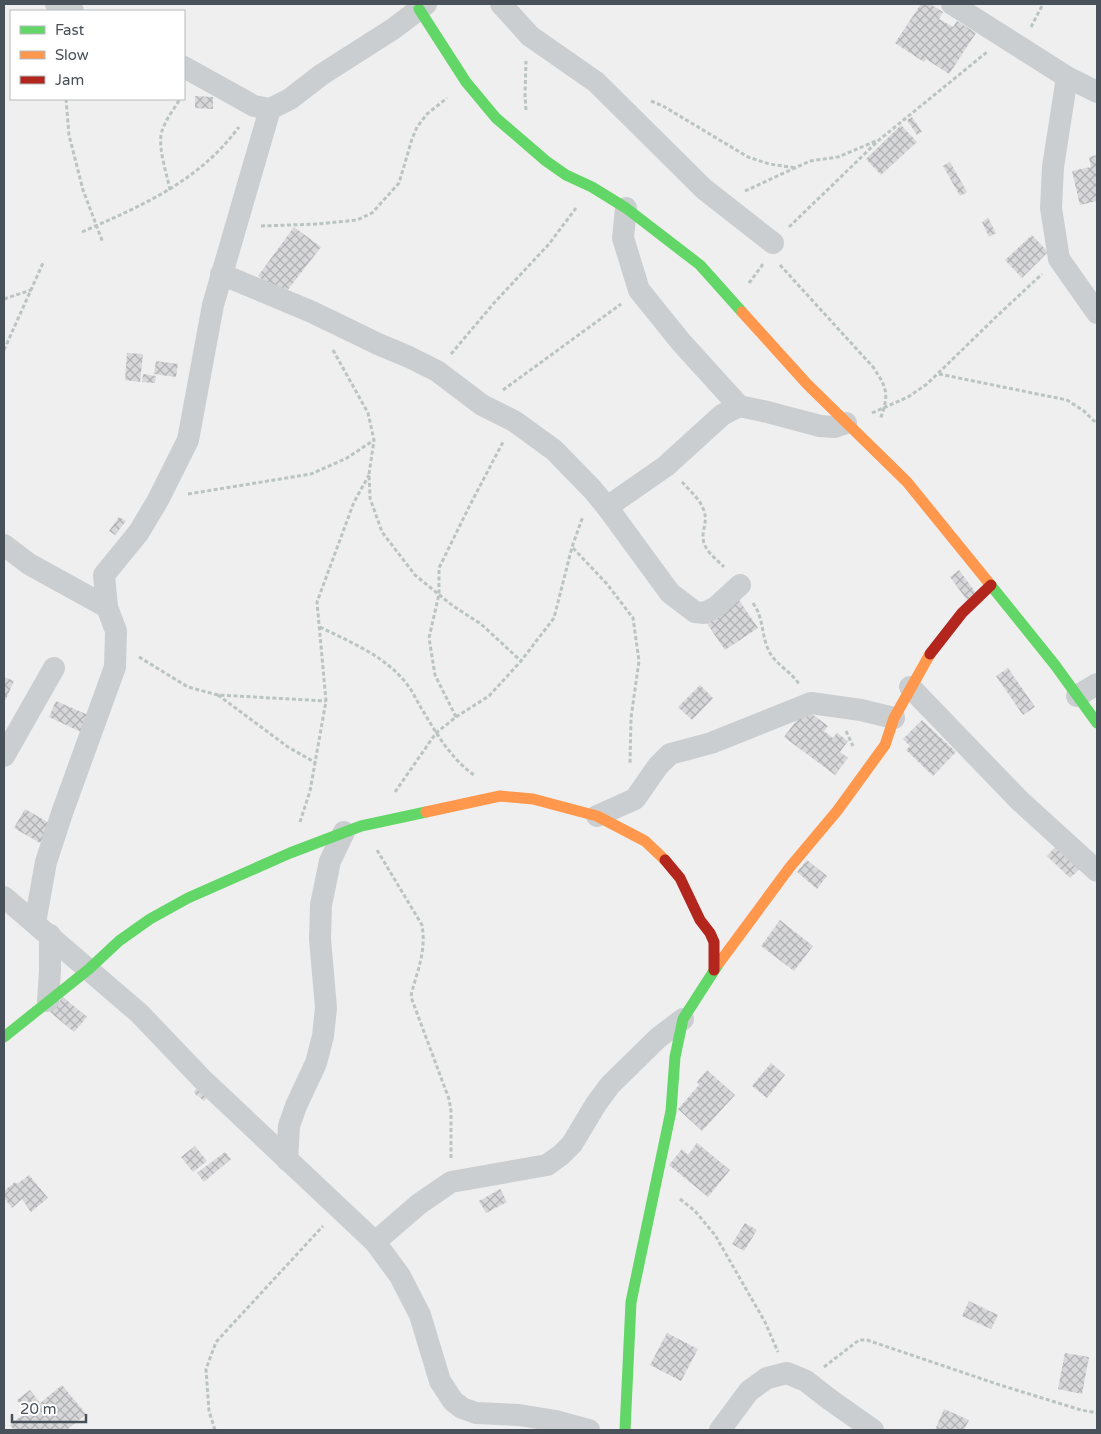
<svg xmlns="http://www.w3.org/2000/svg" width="1101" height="1434" font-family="'Varela Round',sans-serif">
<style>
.building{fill:url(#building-cross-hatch)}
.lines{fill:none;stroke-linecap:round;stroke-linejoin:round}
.path{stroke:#bac4c1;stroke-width:3;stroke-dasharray:4 2.5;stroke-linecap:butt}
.street{stroke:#cbced0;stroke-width:22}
.fast{stroke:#63d668;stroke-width:11}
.slow{stroke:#ff974d;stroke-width:11}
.jam{stroke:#b3261e;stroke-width:11}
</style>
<defs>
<pattern id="building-cross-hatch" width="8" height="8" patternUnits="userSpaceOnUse" patternTransform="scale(1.25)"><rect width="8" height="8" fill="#d7d7d9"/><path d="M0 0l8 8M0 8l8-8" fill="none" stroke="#b0b1b3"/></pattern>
</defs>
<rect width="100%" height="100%" fill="#f0efef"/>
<g class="building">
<polygon points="921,4 930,4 943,12 939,19 953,27 957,21 976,33 949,74 926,59 924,62 895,43"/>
<polygon points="195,96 213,97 213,109 195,108"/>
<polygon points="912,117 922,132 917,135 907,120"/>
<polygon points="901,125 917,142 881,175 866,159"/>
<polygon points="1097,155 1097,201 1080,205 1072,171 1091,167 1089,157"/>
<polygon points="950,162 967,192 960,196 943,166"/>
<polygon points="988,218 996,233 989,237 982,222"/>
<polygon points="294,227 321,247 283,296 258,276"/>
<polygon points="1032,235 1048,252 1022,278 1005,260"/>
<polygon points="127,353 143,354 140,382 125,380"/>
<polygon points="156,361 178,364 176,377 154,374"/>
<polygon points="143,374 156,376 155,383 142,382"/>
<polygon points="119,517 126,521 115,535 109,531"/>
<polygon points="959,570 976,593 967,600 950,577"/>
<polygon points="739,600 758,628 725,650 706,622"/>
<polygon points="1008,668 1035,707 1023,715 996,676"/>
<polygon points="4,677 14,681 4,703"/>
<polygon points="700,685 713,698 692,720 678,707"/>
<polygon points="56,701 88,715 81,732 49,717"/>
<polygon points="805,709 828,726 824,731 833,738 837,733 848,741 840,752 848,758 835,775 784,737"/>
<polygon points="922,720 956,752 933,776 906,750 910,746 903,739"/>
<polygon points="25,809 51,824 40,843 14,828"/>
<polygon points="1057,845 1081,868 1070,878 1047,856"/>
<polygon points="807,860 827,876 817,889 797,872"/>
<polygon points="780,920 813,946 794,971 761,946"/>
<polygon points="63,997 87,1017 74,1032 50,1012"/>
<polygon points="771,1063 785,1075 767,1098 752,1086"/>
<polygon points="707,1070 735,1095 702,1131 678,1109 699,1085 697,1082"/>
<polygon points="196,1089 210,1094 204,1101 198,1096 201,1094 197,1096 194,1092"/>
<polygon points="697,1143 730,1170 708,1197 669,1165 682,1149 688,1155"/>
<polygon points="195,1146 207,1161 193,1172 181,1157"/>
<polygon points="225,1152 231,1159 204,1182 197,1173"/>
<polygon points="29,1175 48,1198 31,1212 22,1199 12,1208 4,1198 4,1191 15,1182 17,1184"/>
<polygon points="500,1189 507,1202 486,1213 479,1201"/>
<polygon points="745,1223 757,1230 744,1251 732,1244"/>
<polygon points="969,1301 998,1315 991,1329 962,1316"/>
<polygon points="667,1333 698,1349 681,1381 650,1365"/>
<polygon points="1065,1353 1089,1357 1082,1394 1058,1389"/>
<polygon points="62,1385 86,1414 67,1430 14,1430 10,1425 26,1412 17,1400 30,1390 40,1403"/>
<polygon points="944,1409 969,1420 964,1430 935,1430"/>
</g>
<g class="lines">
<g class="path">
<polyline points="1031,27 1043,4"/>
<polyline points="66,99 69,135 83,190 103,243"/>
<polyline points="651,101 663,106 748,157 769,164 797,168"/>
<polyline points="526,110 525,95 526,61"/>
<path d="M170 190C167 174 157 146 162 131 166 119 174 109 180 99"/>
<polyline points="745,191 810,161 838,157 876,141"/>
<polyline points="261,226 318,224 357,220 372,213 399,183 412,139 417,127 427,114 447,98"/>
<polyline points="789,227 879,140 987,52"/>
<path d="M82 232C143 205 198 182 239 127"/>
<path d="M780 265 873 367C888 389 889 395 880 420"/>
<polyline points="749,283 763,264"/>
<polyline points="4,299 31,290"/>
<polyline points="4,350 43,263"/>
<polyline points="333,350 368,413 374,440 369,474 370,498 382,532 415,575 453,606 481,624 521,661"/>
<polyline points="451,354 494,303 549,244 576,208"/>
<polyline points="939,374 1067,400 1084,411 1097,424"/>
<polyline points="503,390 621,304"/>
<polyline points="872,413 908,397 927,384 997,316 1042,274"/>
<path d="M682 482C689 490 701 500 704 511 707 519 704 526 703 535 702 549 715 558 724 567"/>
<polyline points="188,494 311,474 347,458 374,440"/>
<polyline points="573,548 607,584 633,618 639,661 631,718 630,763"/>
<path d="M753 603C764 619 761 633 768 649 774 664 791 671 799 684"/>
<path d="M320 627C350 642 385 656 406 683 412 690 416 699 420 706 435 731 450 758 474 775"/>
<polyline points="139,657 188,687 218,695 326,701"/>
<polyline points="218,695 288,747 316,763"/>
<polyline points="456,717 435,675 429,638 439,594 439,568 470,505 503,442"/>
<polyline points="846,731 853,746"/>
<polyline points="395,792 436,733 456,717 489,696 521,661 554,618 572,547 583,516"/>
<polyline points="300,822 310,791 326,701 317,602 354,502 369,475"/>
<path d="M377 850 422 925C425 941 422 958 417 974 415 982 412 989 411 997L449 1099 451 1111V1159"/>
<polyline points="680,1199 695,1211 715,1235 765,1322 778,1352"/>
<polyline points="824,1367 859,1340 867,1340 1000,1385 1081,1410 1097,1413"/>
<polyline points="215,1430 209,1411 206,1369 216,1342 323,1226"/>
</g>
<g class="street">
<polyline points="56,4 73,11"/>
<polyline points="501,4 530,36 596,82 704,189 773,243"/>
<polyline points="952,4 1067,77 1097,92"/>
<polyline points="184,67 254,106 270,109 290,99 321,75 393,29 426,4"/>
<polyline points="1067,77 1053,167 1051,208 1059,259 1097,313"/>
<polyline points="626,208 623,238 639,290 681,342 739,406"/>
<polyline points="221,274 312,312 378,344 409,357 437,371 482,405 514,421 554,450 592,489 607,507 670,593 695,612 704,613 716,607 740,585"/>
<polyline points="607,507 666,466 722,415 739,406 763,411 820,426 834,427 846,423"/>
<polyline points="4,545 29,564 107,607"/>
<polyline points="910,687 1020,801 1097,871"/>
<polyline points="1077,696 1097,684"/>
<polyline points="4,756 54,668"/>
<polyline points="597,816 635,799 658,766 670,754 711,743 811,703 861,710 894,718"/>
<polyline points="4,897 139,1013 203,1080 375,1242 400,1276 420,1315 440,1381 453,1401 462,1408 476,1413 519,1415 556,1421 589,1430"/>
<polyline points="35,923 46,862 62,813 115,667 116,631 107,607 104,575 139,532 158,500 188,440 213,305 270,109"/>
<polyline points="48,1001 50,970 50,935"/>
<polyline points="287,1160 289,1126 296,1106 316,1063 323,1036 326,1008 320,939 321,905 330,861 344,832"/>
<polyline points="375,1242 419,1204 451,1182 547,1165 561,1155 572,1144 596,1104 610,1085 658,1038 683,1019"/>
<polyline points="720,1430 749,1391 767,1378 787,1373 806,1381 829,1399 873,1430"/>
</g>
<g class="fast">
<polyline points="419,9 466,82 496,118 546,161 566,175 592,187 626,208 700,265 742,312"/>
<polyline points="989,583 1055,665 1097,723"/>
<polyline points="4,1037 89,969 119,941 150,919 188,898 290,853 361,826 426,812"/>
<polyline points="625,1430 631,1302 671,1111 675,1057 683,1019 719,963"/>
</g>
<g class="slow">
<polyline points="742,312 807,384 907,482 989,583"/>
<polyline points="426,812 500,796 533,799 597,816 645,841 665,860"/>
<polyline points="719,963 790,867 837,811 885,745 894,718 930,654"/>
</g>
<g class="jam">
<polyline points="930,654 962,613 991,585"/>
<polyline points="665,860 680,878 700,920 710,933 714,942 714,970"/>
</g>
</g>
<rect width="1101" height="1434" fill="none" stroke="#48505a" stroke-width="10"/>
<rect x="10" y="10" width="175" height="90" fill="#ffffff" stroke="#b6b9bd"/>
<rect x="20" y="26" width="25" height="8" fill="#63d668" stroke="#b6b9bd"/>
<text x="55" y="35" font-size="15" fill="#48505a">Fast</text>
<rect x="20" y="51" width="25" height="8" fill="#ff974d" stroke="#b6b9bd"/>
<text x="55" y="60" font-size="15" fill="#48505a">Slow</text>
<rect x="20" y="76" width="25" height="8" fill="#b3261e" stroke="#b6b9bd"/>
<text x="55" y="85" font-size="15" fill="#48505a">Jam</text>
<path d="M12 1414v8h74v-8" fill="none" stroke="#48505a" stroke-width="2.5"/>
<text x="20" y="1414" font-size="15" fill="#48505a" stroke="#ffffff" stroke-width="4" paint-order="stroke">20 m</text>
</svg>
